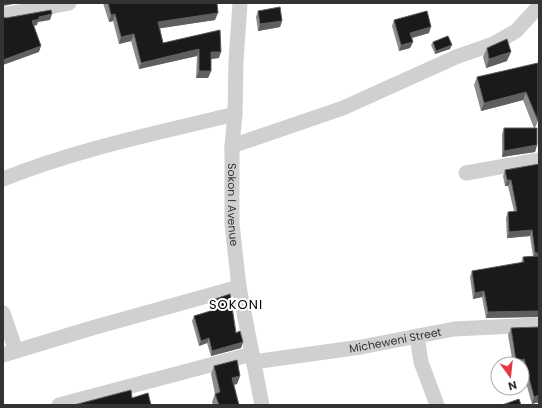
<svg xmlns="http://www.w3.org/2000/svg" width="542" height="408" font-family="Poppins,sans-serif">
<style>
.lines{fill:none;stroke-linecap:round;stroke-linejoin:round}
.minor{stroke:#d0d0d0;stroke-width:15}
.wall{fill:#8c8c8c}
.shaded-wall{fill:#5f5f5f}
.building{fill:#1a1a1a;stroke:#5f5f5f}
.labels{text-anchor:middle;dominant-baseline:central;stroke-width:4;stroke-linejoin:round;paint-order:stroke}
.street-label{font-size:11px;fill:#333;stroke:#fff}
.quarter-label{font-size:13px;letter-spacing:1px;fill:#000;stroke:#fff}
</style>
<rect width="100%" height="100%" fill="#fff"/>
<g class="lines">
<g class="minor">
<path id="s1" d="M240 3 236 61 235 114 232 146V224L239 287 262 405"/>
<polyline points="3,15 69,3"/>
<polyline points="232,146 343,108 456,57 493,44 516,31 539,6"/>
<polyline points="466,173 539,160"/>
<path d="M3 179C77 149 158 133 235 114"/>
<polyline points="3,313 16,351"/>
<polyline points="417,336 421,362 437,405"/>
<polyline points="3,355 92,328 239,287"/>
<path id="s2" d="M253 362 361 347 454 329 539 325"/>
<polyline points="59,405 252,354"/>
</g>
</g>
<g class="wall">
<polygon points="103,3 217,3 215,20 160,28 163,43 220,30 219,58 211,59 211,71 208,78 196,78 197,56 139,69 131,41 119,44 113,21 109,22"/>
<polygon points="258,11 282,21 280,27 258,31 256,17"/>
<polygon points="394,20 429,33 412,38 413,42 410,48 399,51 392,26"/>
<polygon points="433,42 450,49 435,54 431,45"/>
<polygon points="487,48 507,61 486,68 483,57"/>
<polygon points="538,63 538,121 535,128 537,145 535,152 502,157 502,134 504,128 534,128 523,100 481,111 474,85 477,77"/>
<polygon points="539,164 539,317 486,318 482,297 473,299 470,277 472,271 521,263 523,257 533,256 530,236 507,238 506,218 508,212 514,211 508,186 505,186 503,176 505,170"/>
<polygon points="215,299 236,333 243,342 241,348 211,356 207,343 199,346 192,321 194,316 214,310 213,304"/>
<polygon points="539,327 539,402 532,404 522,369 522,364 513,364 508,335 511,328"/>
<polygon points="214,366 240,376 237,384 233,385 239,405 213,405 212,402 215,394 211,374"/>
</g>
<g class="shaded-wall">
<polygon points="3,3 19,3 3,6"/>
<polygon points="218,13 215,20 156,29 158,22"/>
<polygon points="52,14 50,20 38,22 37,25 30,27 32,21 39,17"/>
<polygon points="115,14 113,21 109,22 111,15"/>
<polygon points="282,21 280,27 258,31 260,24"/>
<polygon points="431,27 429,33 408,39 410,33"/>
<polygon points="134,34 131,41 119,44 121,37"/>
<polygon points="413,42 410,48 399,51 401,45"/>
<polygon points="452,45 450,49 435,54 436,51"/>
<polygon points="41,46 39,52 3,65 3,60"/>
<polygon points="199,49 197,56 139,69 141,63"/>
<polygon points="211,52 221,52 219,58 209,59"/>
<polygon points="511,52 507,61 486,68 489,59"/>
<polygon points="199,71 211,71 208,78 196,78"/>
<polygon points="526,92 523,100 481,111 484,103"/>
<polygon points="537,145 535,152 502,157 504,151"/>
<polygon points="507,180 511,180 508,186 505,186"/>
<polygon points="532,230 530,236 507,238 509,232"/>
<polygon points="535,253 539,253 539,258 533,259"/>
<polygon points="484,291 482,297 473,299 475,293"/>
<polygon points="539,311 539,317 486,318 488,312"/>
<polygon points="209,338 207,343 199,346 201,341"/>
<polygon points="243,342 241,348 211,356 212,351"/>
<polygon points="524,359 522,364 515,364 516,361"/>
<polygon points="240,376 237,384 229,386 232,378"/>
<polygon points="539,395 539,402 532,404 534,397"/>
</g>
<g class="building">
<polygon points="108,3 217,3 218,13 158,22 163,43 220,30 221,52 211,52 211,71 199,71 199,49 141,63 134,34 121,37 115,14 111,15"/>
<polygon points="280,7 282,21 260,24 258,11"/>
<polygon points="51,10 52,14 39,17 39,19 32,21 41,46 3,60 3,17 6,18"/>
<polygon points="427,11 431,27 410,33 413,42 401,45 394,20"/>
<polygon points="448,36 452,45 436,51 433,42"/>
<polygon points="507,39 511,52 489,59 487,48"/>
<polygon points="538,63 538,121 526,92 484,103 477,77"/>
<polygon points="504,128 537,128 537,145 504,151"/>
<polygon points="539,164 539,253 535,253 532,230 509,232 508,212 517,211 511,180 507,180 505,170"/>
<polygon points="539,256 539,311 488,312 484,291 475,293 472,271 524,262 523,257"/>
<polygon points="230,294 236,333 240,331 243,342 212,351 209,338 201,341 194,316 217,309 215,299"/>
<polygon points="539,327 539,395 534,397 524,359 516,361 511,328"/>
<polygon points="237,360 240,376 232,378 239,405 219,405 215,394 220,392 214,366"/>
<polygon points="131,390 132,398 148,393 151,405 74,405"/>
<polygon points="519,399 521,405 502,405"/>
</g>
<g class="labels">
<g class="street-label">
<text stroke="none"><textPath href="#s1" startOffset="202">Sokon I Avenue</textPath></text>
<text stroke="none"><textPath href="#s2" startOffset="144">Micheweni Street</textPath></text>
</g>
<g class="quarter-label">
<text x="236" y="304">SOKONI</text>
</g>
</g>
<rect width="542" height="408" fill="none" stroke="#333333" stroke-width="8"/>
<g transform="translate(510 376) rotate(165)"><circle r="19" fill="#ffffff" stroke="#adadad"/>
<path d="M0-3L7 15L0 10L-7 15Z" fill="#e63946"/>
<text y="-6" font-size="11" font-weight="bold" text-anchor="middle" fill="#333333">N</text>
</g>
</svg>
